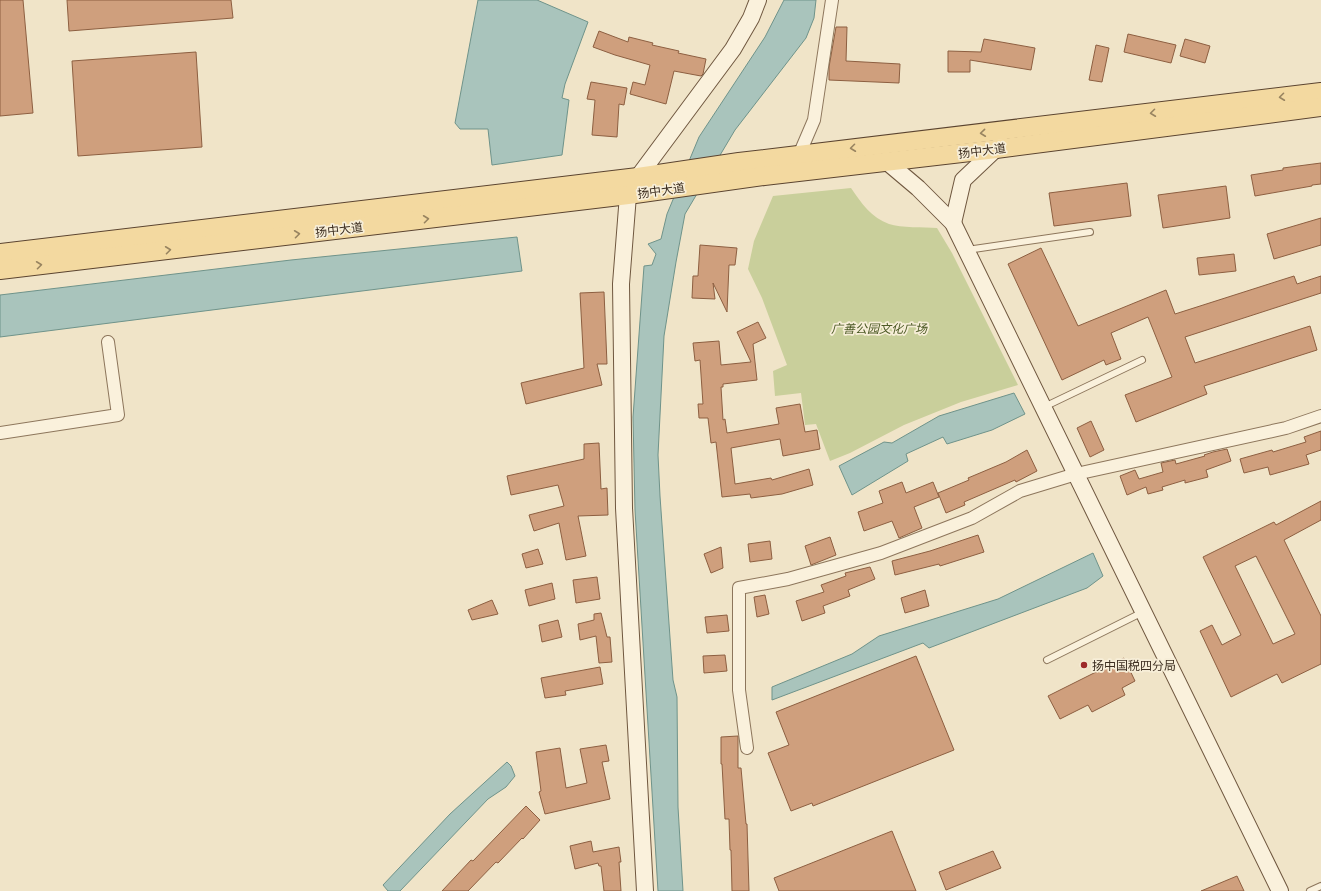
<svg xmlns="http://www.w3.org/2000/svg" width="1321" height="891" font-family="'Playfair Display','Noto Sans SC',serif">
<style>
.green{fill:#c9cf9b}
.water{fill:#a9c4bc;stroke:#6f938a}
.building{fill:#cf9f7d;stroke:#8d5f41;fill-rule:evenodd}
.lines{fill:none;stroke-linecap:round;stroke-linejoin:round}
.lane-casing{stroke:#8d765c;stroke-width:8}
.street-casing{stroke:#8d765c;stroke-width:14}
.secondary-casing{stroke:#6f573f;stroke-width:18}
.primary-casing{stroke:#5b4430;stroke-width:20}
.lane{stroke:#faf1dc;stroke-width:6}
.street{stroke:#faf1dc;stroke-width:12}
.secondary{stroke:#faf1dc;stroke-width:16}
.primary{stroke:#f3d9a0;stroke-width:18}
.oneway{stroke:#988460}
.poi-dot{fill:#9e2a2b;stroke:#f7eed8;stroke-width:1.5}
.labels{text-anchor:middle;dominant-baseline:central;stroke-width:3.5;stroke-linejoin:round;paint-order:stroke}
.street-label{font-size:12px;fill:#3d2e20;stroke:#f7eed8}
.park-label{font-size:12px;font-style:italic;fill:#4d5a26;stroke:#f7eed8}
.poi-label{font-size:12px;fill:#3d2e20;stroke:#f7eed8;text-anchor:start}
</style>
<rect width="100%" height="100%" fill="#f0e4c8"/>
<path class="green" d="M851 188C861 203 872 218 889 224 901 228 924 227 937 228L952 253 1018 385 961 402 904 425 850 453 830 461 816 424 805 425 801 393 775 396 773 371 787 365 762 298 748 269 754 241 773 196Z"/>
<g class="water">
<polygon points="478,0 537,0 588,22 565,84 562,98 569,100 562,155 492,165 488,129 460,129 455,123"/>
<polygon points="784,0 816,0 814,18 806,38 735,130 685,214 676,262 664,336 658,455 660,496 673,680 677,697 678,807 683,891 658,891 635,510 633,417 644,266 652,265 656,254 648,244 661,239 667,214 699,137 765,37"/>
<polygon points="517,237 522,271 322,296 0,337 0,295 291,260"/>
<polygon points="1014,393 1025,414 992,430 947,444 943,437 906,454 908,461 852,495 839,466 884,442 892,443 939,416"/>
<polygon points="1093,553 1103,576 1087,588 929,648 923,643 772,700 772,687 852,654 879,636 998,599"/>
<polygon points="507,762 511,766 515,776 506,787 488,799 400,891 388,891 383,885 450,814"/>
</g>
<g class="building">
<polygon points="0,0 23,0 33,113 0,116"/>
<polygon points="67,0 231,0 233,18 69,31"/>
<polygon points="836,27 847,27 846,61 900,64 899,83 829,80 829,67"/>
<polygon points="599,31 628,42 629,37 653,43 652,45 679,51 678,53 706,59 703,74 701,76 674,71 666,104 630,94 633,82 645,85 650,65 615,55 593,47"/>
<polygon points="1128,34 1176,45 1171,63 1124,52"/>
<polygon points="984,39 1035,48 1031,70 970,60 970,72 948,72 948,51 981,52"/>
<polygon points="1185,39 1210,46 1205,63 1180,56"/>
<polygon points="1096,45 1109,48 1102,82 1089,80"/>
<polygon points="196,52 202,147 78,156 72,61"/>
<polygon points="591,82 627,88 624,105 619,104 617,137 592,135 595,100 587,99"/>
<polygon points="1321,163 1321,184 1312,185 1312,186 1255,196 1251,175 1283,170 1283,168"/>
<polygon points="1127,183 1131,216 1054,226 1049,193"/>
<polygon points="1226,186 1230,218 1163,228 1158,195"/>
<polygon points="1321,218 1321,245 1274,259 1267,234"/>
<polygon points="700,245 737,248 735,265 729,265 727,312 713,283 715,299 692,298 693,276 698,276"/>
<polygon points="1041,248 1078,326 1166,290 1175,314 1294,276 1297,284 1321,276 1321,293 1185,337 1195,363 1310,326 1317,350 1204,386 1207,394 1136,422 1125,395 1172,377 1148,317 1111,333 1121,359 1106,365 1104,360 1062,380 1008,264"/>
<polygon points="1234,254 1236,271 1199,275 1197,258"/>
<polygon points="604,292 607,364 597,364 602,385 526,404 521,383 584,368 580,293"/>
<polygon points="758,322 766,338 753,344 757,380 723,384 723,387 721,387 723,420 725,419 727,433 779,424 776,408 800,404 805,432 817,430 820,449 783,456 780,439 731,448 735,484 771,478 772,480 809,469 813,485 782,494 751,498 750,494 722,497 716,442 711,443 708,418 699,418 698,404 703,404 700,360 695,361 693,343 719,341 721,365 751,362 737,332"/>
<polygon points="1091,421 1104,450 1090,457 1077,428"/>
<polygon points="1321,431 1321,450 1306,455 1309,464 1270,475 1268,467 1244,473 1240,459 1272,450 1273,452 1306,442 1304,437"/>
<polygon points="599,443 601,489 607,488 608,515 578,516 586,556 566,560 559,523 534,531 529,515 564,506 558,485 511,495 507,476 584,459 584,444"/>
<polygon points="1227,449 1231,461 1206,470 1208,477 1185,483 1185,480 1162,487 1163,490 1148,494 1146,487 1127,495 1120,476 1135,470 1139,479 1163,472 1161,463 1175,460 1176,464 1205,456 1204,455 1213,452"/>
<polygon points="1027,450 1037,471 1016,482 1015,480 964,502 965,505 946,513 938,493 969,480 968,478 1006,462"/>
<polygon points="902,482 906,493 933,482 939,497 914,507 922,528 899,538 892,521 864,531 858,512 883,503 879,491"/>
<path d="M1321 501V520L1284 540 1321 616V664L1282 683 1277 674 1231 697 1200 631 1212 625 1222 645 1241 635 1203 557 1274 522 1276 525ZM1256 556 1295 634 1273 644 1235 566Z"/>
<polygon points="978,535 984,552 940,566 939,564 895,575 892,561 930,551"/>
<polygon points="830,537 836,555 811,565 805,546"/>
<polygon points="770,541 772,559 750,562 748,544"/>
<polygon points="721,547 723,568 711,573 704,554"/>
<polygon points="538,549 543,564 526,568 522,554"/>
<polygon points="870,567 875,579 848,590 850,596 823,606 825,613 802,621 796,601 824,592 821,585 846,576 845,573"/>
<polygon points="597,577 600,599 576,603 573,580"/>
<polygon points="552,583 555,599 529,606 525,590"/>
<polygon points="925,590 929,606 905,613 901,598"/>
<polygon points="765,595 769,614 757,617 754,597"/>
<polygon points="492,600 498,614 472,620 468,610"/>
<polygon points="601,613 607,637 610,637 612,662 599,663 596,636 580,640 578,624 594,620 594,614"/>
<polygon points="727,615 729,631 707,633 705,617"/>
<polygon points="558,620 562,637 542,642 539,625"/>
<polygon points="725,655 727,671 704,673 703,656"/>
<polygon points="916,656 954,750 813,806 812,803 791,811 768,753 789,745 776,712"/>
<polygon points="1124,658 1135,681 1122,688 1125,695 1092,712 1088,705 1060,719 1048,696"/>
<polygon points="600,667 603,684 565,691 566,695 545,698 541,678"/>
<polygon points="738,736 738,768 741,768 746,824 747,824 749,891 732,891 731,850 730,850 729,819 725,819 722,764 721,764 721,737"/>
<polygon points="606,745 609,761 602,762 610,799 545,814 539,792 541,791 536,752 560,748 566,788 587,783 580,749"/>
<polygon points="526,806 540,820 523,839 522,838 498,863 496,862 468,891 442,891 471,860 473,861"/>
<polygon points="892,831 916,891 779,891 774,878"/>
<polygon points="591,841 593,852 619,847 621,862 619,862 621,891 604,891 601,866 599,866 598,863 575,869 570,846"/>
<polygon points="993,851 1001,868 946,890 939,872"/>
<polygon points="1237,876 1244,891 1201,891"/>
</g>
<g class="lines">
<defs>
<g id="lane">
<polyline points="967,250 1090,232"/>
<polyline points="1044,407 1142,360"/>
<polyline points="1047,660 1143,612"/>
<polyline points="1310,891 1321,886"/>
</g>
<g id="street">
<polyline points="799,155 814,120 832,0"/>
<polyline points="0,433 118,415 108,342"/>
<polyline points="747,748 739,690 739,588 788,579 881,553 972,518 1020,491 1076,474 1286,428 1321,416"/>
</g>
<g id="secondary">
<polyline points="886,161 918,188 953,223 1280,891"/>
<polyline points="953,223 963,180 1001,144"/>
<polyline points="645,891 624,508 621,284 628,195 638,177 733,49 751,18 758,0"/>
</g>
<g id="primary">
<polyline points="0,253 638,177 739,162 1321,92"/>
<polyline points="0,270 628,195 764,176 996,149 1321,107"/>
</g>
</defs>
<use href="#lane" class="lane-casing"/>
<use href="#street" class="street-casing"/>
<use href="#secondary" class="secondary-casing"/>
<use href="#primary" class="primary-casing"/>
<use href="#lane" class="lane"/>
<use href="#street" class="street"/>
<use href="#secondary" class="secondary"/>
<use href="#primary" class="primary"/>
</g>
<defs><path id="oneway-chevron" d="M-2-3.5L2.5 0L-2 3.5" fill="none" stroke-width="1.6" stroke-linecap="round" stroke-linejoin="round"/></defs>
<g class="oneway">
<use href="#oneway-chevron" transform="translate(1282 97) rotate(173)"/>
<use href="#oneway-chevron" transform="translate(1153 113) rotate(173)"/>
<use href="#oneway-chevron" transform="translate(983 133) rotate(174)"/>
<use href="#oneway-chevron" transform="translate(853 148) rotate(173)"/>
<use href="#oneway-chevron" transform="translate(426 219) rotate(-7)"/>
<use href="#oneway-chevron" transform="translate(297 234) rotate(-7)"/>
<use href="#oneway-chevron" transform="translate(168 250) rotate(-7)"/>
<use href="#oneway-chevron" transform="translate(39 265) rotate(-7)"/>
</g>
<circle class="poi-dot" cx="1084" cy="665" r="4"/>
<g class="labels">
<g class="street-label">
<text transform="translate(982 150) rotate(-7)">扬中大道</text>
<text transform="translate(661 190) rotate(-8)">扬中大道</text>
<text transform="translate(339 229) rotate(-7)">扬中大道</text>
</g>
<g class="park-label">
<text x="879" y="328">广善公园文化广场</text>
</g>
<g class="poi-label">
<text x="1092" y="665">扬中国税四分局</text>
</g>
</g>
</svg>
